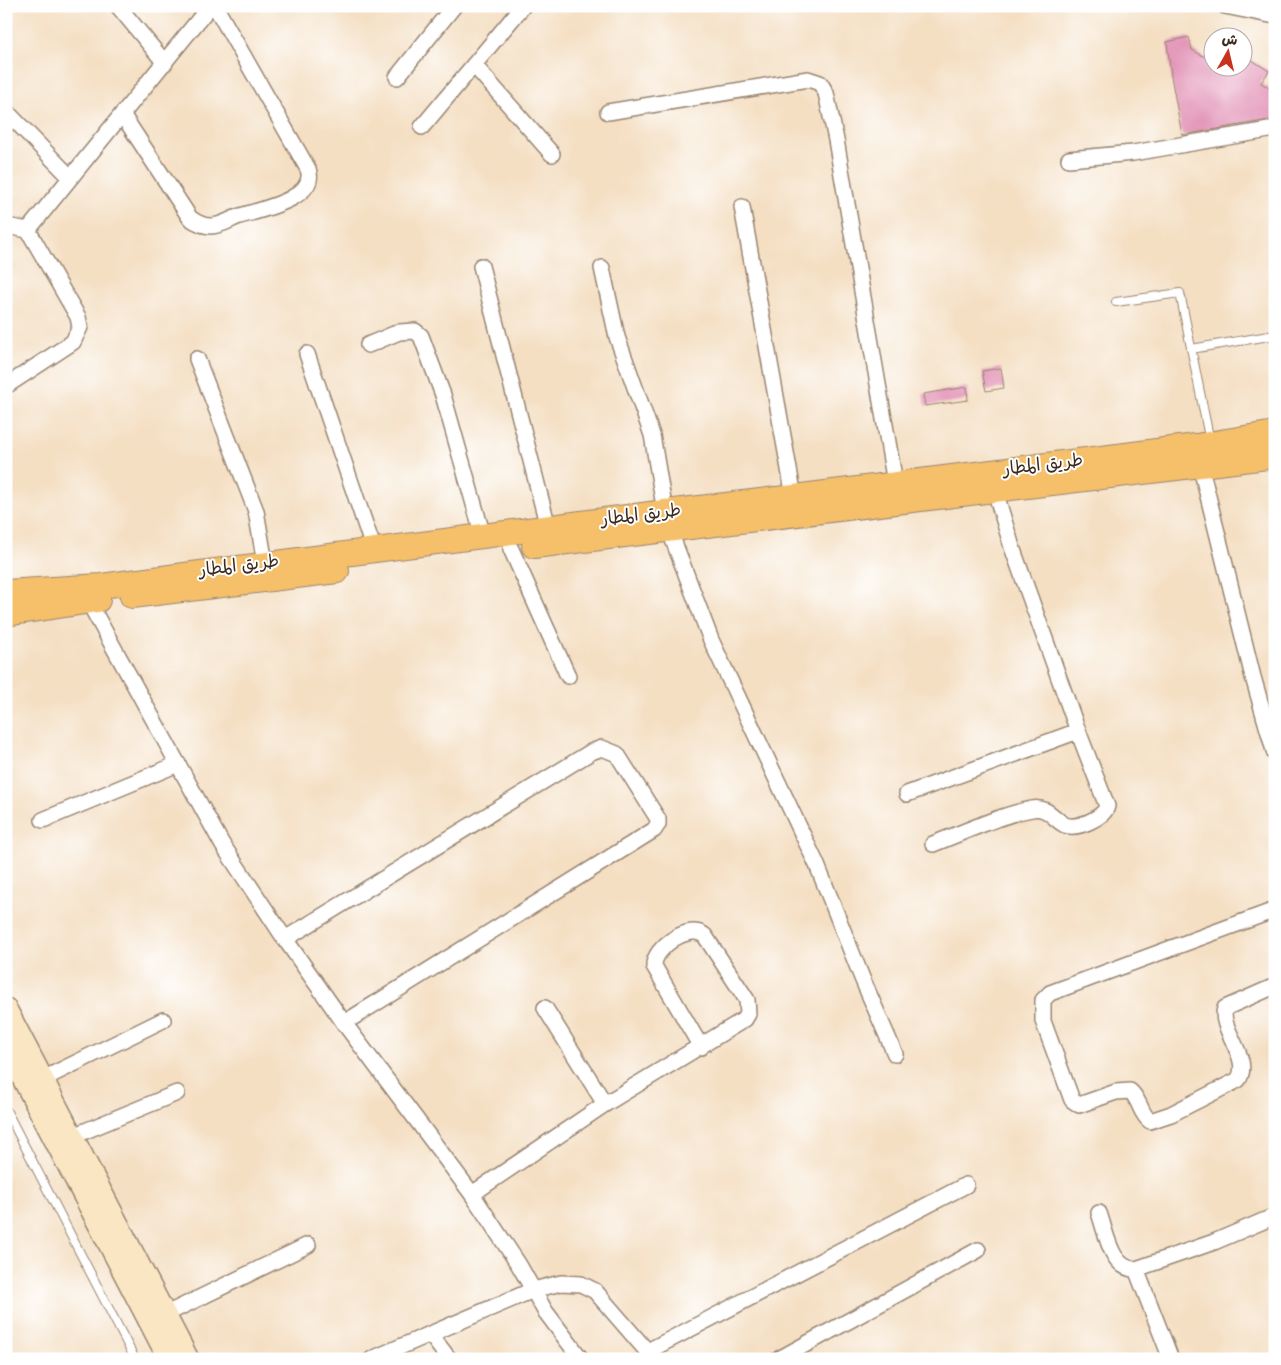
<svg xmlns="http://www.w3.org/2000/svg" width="1281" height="1365" font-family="Mynerve,'Playpen Sans Arabic',sans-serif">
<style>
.building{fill:#e395b8}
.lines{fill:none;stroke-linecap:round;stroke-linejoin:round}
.lane-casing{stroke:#988470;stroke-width:10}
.street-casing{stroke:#988470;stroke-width:18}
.secondary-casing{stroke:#988470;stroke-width:24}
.primary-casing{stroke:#988470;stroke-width:26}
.lane{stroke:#fff;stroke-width:8}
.street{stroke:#fff;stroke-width:15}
.secondary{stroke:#fbe6c4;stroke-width:21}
.primary{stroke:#f6c06b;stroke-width:24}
.labels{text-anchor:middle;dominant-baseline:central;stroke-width:4;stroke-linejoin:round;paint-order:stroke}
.street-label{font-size:18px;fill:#3b2a1e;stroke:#fff}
</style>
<rect width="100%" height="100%" fill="#fff"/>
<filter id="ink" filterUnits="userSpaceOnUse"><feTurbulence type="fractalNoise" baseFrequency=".02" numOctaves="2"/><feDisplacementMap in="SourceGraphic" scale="10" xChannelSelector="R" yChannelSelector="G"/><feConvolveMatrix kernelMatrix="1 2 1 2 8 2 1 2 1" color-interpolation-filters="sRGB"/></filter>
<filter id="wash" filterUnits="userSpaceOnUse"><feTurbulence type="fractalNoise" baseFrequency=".0096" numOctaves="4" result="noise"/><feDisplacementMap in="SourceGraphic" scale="20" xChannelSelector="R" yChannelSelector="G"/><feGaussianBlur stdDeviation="1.12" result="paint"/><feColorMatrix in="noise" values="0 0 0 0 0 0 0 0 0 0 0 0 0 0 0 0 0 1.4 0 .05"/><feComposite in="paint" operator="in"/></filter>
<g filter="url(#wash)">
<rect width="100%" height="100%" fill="#f4dfc3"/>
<g id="blocks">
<g class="building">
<polygon points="1189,37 1192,50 1214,62 1214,68 1244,68 1244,55 1269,71 1261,83 1271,89 1275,119 1182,135 1171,76 1167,42"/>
<polygon points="1001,368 1004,388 986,391 982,371"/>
<polygon points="967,387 968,400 925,406 923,394"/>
</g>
</g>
</g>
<g filter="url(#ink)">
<use href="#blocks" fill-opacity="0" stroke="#988470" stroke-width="1"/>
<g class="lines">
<defs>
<g id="lane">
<polyline points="1116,302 1180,293 1210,442"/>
<polyline points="1191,349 1275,335"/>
<polyline points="6,1110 135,1359"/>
</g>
<g id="street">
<polyline points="118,6 165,63"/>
<polyline points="1225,6 1275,16"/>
<polyline points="474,65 552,154"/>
<polyline points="397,77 454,6"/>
<polyline points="6,111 70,177"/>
<polyline points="608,112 808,79 820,83 826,93 836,140 895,483"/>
<path d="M122 114 190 218C197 223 203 226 211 226 221 226 231 219 240 216 260 210 319 198 308 169L215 6"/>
<polyline points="422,127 523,6"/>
<polyline points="1069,159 1133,153 1275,129"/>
<polyline points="742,207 794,497"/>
<polyline points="6,226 28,230"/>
<polyline points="481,266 548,527"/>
<polyline points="602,268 617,337 652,435 665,512"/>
<polyline points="368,345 399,332 415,331 421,336 443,395 483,536"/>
<polyline points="307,354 374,550"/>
<polyline points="197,359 256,511 265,563"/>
<polyline points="6,386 73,342 80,327 78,317 28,230 210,6"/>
<polyline points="1200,464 1253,677 1275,754"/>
<polyline points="669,529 711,640 817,865 862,978 895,1054"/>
<polyline points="511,549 568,676"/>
<polyline points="88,601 222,844 285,939 344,1023 472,1194 519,1265 545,1311 581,1359"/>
<polyline points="907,794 1078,731"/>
<polyline points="43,820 178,764"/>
<path d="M933 844C962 833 1003 814 1032 809 1048 806 1053 819 1065 825 1077 830 1105 817 1107 806L1078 731 1012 547 995 491"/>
<path d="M1275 910 1050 993 1043 1000V1021L1072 1100 1079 1105 1116 1092 1130 1091C1140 1099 1140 1114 1150 1121L1171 1114 1238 1080C1253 1059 1218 1029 1225 1008L1275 986"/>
<polyline points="285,939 591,752 602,748 617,754 658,819 658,824 654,830 344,1023"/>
<polyline points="545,1008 605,1104"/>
<polyline points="43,1079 163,1020"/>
<polyline points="73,1136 177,1093"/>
<path d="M472 1194 605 1104 745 1019 748 1014 747 1000 705 936C690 922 653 948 654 966L701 1047"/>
<path d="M1099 1213C1106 1232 1111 1270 1136 1269L1214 1242 1275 1216"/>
<polyline points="1136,1269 1171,1359"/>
<polyline points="158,1318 308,1245"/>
<polyline points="430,1334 449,1359"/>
<polyline points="648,1351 966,1185"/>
<polyline points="372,1359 533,1290 561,1283 581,1284 595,1291 653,1358"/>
<polyline points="779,1359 978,1250"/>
</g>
<g id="secondary">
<polyline points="6,1009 188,1359"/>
<polyline points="6,1046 169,1359"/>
</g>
<g id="primary">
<polyline points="534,546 1275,456"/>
<polyline points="6,592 101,586 665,512 794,497 1196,446 1275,433"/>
<polyline points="132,596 337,571"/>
<polyline points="6,614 98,600"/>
</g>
</defs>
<use href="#lane" class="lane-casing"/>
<use href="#street" class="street-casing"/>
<use href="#secondary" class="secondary-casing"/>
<use href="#primary" class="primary-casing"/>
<use href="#lane" class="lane"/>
<use href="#street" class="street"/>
<use href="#secondary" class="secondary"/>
<use href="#primary" class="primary"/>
</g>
</g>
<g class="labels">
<g class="street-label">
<text transform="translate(1043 465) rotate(-7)">طريق المطار</text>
<text transform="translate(641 515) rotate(-7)">طريق المطار</text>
<text transform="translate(239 566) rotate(-7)">طريق المطار</text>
</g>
</g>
<rect width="1281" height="1365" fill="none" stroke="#fff" stroke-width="25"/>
<g transform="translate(1228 52) rotate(8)"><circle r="24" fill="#ffffff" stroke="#b1aaa5"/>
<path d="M0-4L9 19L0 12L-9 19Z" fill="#c8321e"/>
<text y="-8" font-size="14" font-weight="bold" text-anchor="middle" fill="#3b2a1e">ش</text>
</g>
</svg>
